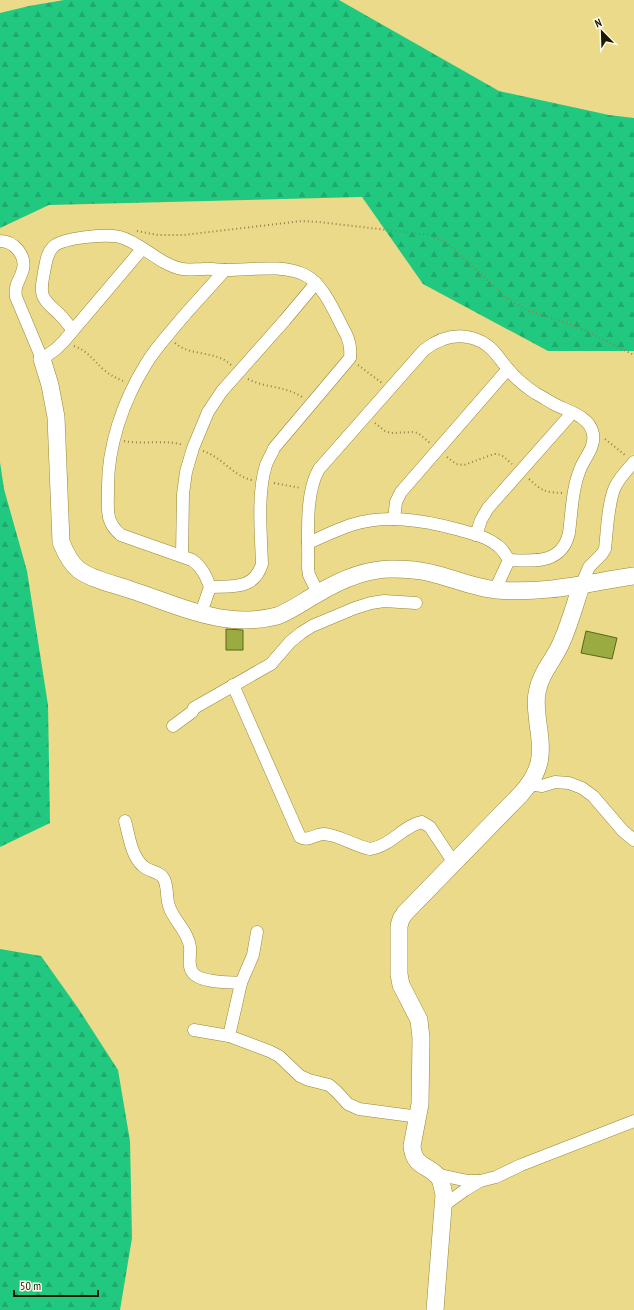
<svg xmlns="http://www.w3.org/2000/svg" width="634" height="1310" font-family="'PT Sans Narrow',sans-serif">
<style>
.forest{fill:url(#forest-firs)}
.building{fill:#9aac41;stroke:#5b6715}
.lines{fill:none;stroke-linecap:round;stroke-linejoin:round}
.street-casing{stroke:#978736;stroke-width:13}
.secondary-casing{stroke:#978736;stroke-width:18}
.path{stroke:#8e834c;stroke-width:2;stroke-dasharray:1 3;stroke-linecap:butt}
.street{stroke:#fff;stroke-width:12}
.secondary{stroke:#fff;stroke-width:17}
</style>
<defs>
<pattern id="forest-firs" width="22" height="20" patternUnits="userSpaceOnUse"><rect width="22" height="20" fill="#20c880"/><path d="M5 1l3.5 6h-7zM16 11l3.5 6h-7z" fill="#1dab6d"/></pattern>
</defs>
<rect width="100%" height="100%" fill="#ebda89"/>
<g class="forest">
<polygon points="64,0 339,0 499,91 609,115 634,118 634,351 548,351 423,284 362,197 49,205 0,228 0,13 29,6"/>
<polygon points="0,462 4,489 27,571 48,705 50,823 0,847"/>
<polygon points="0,949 41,956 78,1008 118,1070 130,1141 132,1238 120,1310 0,1310"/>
</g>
<g class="building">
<polygon points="226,629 243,630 243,650 226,650"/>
<polygon points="586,631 617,638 612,659 581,653"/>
</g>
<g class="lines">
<defs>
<g id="street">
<path d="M0 241C14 241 26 255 23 269 20 281 14 284 16 297L42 359 56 349 64 341 142 249"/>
<path d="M73 330C69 326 65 320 61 316 55 309 47 305 43 296 40 288 43 280 44 272 46 264 46 254 53 247 63 237 107 234 120 237 142 243 158 264 182 269 188 270 196 269 203 269 211 268 219 270 227 270 252 270 282 264 305 275 324 284 336 316 346 334 350 342 351 348 350 358L274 448C272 454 268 459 266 465 257 493 261 534 262 564 254 590 233 586 210 587"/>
<polyline points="394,519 396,502 401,492 508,369"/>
<polyline points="476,535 481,520 488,508 572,413"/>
<path d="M308 543C322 537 336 530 351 525 385 514 422 520 456 529 470 533 486 536 498 546 503 549 506 556 509 560L495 590"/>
<polyline points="182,556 183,494 186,472 193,448 208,412 222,391 285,320 316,283"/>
<path d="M581 586 589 567 602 554 605 549C607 531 608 502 615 487 620 477 627 470 634 462"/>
<path d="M318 593 309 575 308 568C309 538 304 495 319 469L424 350C438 339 454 333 472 338 492 344 496 355 508 369 515 378 525 386 535 393 541 396 547 400 554 404 567 411 590 416 593 434 595 446 587 455 582 465 572 486 572 510 569 533 562 564 535 561 509 560"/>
<path d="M201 613 210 587C206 576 202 567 192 560L121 535C105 522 108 510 108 491 107 447 123 401 146 364 156 347 170 333 182 318 196 302 211 286 225 270"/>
<path d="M233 685 300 837C308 842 315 834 324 834 339 835 355 846 370 849 391 846 404 825 422 822L430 827 454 863"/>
<polyline points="173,726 192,712 194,708 271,664 290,642 301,633 312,626 355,608 371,603 384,601 416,603"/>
<polyline points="530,784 542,786 555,782 569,783 582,788 593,796 623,831 634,840"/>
<path d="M125 821C129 835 131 856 143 866 149 872 160 871 164 879 168 887 166 897 169 906 173 920 188 931 190 947 191 955 187 966 193 973 201 983 229 982 241 983"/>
<polyline points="194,1030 229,1036 269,1051 279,1056 300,1076 309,1080 329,1085 336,1091 348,1104 359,1109 419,1117"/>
<polyline points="229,1036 241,983 253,955 257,932"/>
<polyline points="435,1174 468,1181 480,1181 496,1177 521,1165 634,1121"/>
<polyline points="443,1206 465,1190 480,1181"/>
</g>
<g id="secondary">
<path d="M42 359 50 385 56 417 61 542C65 552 70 563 79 570 93 580 114 584 131 590 162 600 195 615 228 619 243 621 261 620 277 616 291 611 304 601 317 594 340 580 365 569 392 569 405 569 419 570 431 573 453 578 474 588 497 590 546 594 586 583 634 576"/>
<path d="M435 1310 444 1195C443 1190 442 1184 440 1179 430 1164 414 1169 412 1146L420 1104 421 1038 419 1020 401 985 399 974V926L401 919 405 913 521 794C542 771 543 754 538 724 537 714 535 703 537 693 540 673 555 659 562 641 570 623 575 604 581 586"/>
</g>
</defs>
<use href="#street" class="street-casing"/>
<use href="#secondary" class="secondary-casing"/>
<g class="path">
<polyline points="137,231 158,235 184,235 302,221 319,222 430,235 447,243 508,299 526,310 576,326 634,355"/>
<path d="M175 343C191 357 216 350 231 365"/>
<path d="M74 346C89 352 92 359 104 370 110 375 116 378 123 381"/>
<polyline points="358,365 382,383"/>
<path d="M248 379C265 388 286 386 302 397"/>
<polyline points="375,423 385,431 391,433 412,432 418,433 430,443"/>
<polyline points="605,439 625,455"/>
<path d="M124 441C144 445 164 439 183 445"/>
<path d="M203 451C222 457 233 476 252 480"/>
<path d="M447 457 456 464 464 465 494 454C503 454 506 459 512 464"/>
<path d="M529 479C542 491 544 492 562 493"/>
<polyline points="274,483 301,488"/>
</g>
<use href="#street" class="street"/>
<use href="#secondary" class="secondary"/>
</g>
<g transform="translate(602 32) rotate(337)" stroke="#fdfaeb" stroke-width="3" paint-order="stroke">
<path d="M0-3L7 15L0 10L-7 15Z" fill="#1e1901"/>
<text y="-6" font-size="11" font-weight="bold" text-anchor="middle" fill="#1e1901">N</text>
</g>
<path d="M14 1290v6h84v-6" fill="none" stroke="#1e1901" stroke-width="2"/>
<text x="20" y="1290" font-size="12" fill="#1e1901" stroke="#fdfaeb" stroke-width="3" paint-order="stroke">50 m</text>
</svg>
